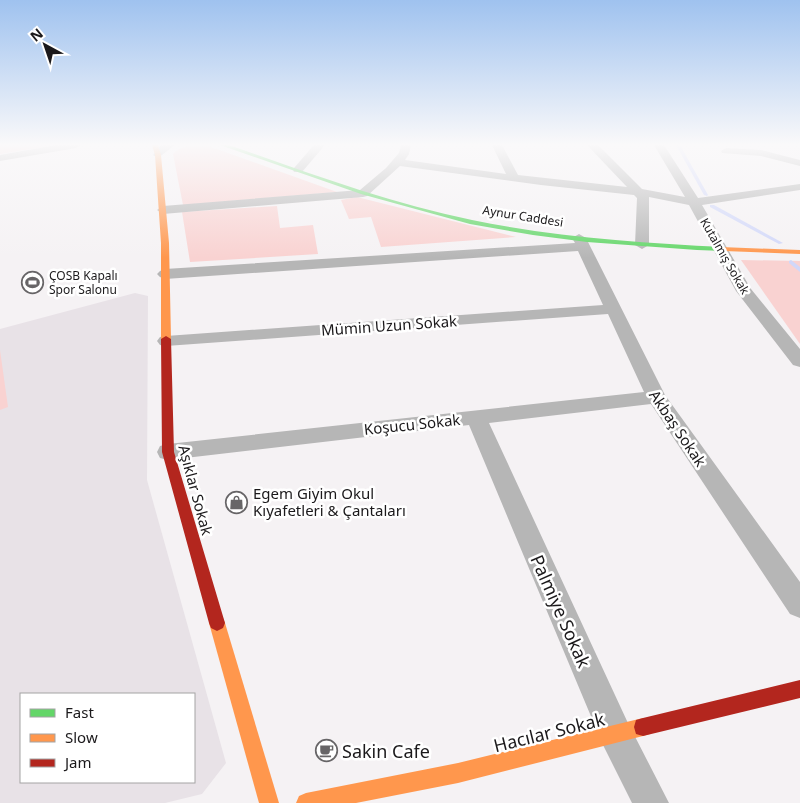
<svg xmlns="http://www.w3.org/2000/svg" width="800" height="803" font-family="'Noto Sans',sans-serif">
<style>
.built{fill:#e8e2e7;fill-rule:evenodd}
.green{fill:#f9d2d1}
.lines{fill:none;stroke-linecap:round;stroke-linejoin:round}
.stream{fill:#d1d7f9;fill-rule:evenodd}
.street{fill:#b6b6b6;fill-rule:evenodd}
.fast{fill:#63d668;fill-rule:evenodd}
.slow{fill:#ff974d;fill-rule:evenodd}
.jam{fill:#b3261e;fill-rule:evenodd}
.labels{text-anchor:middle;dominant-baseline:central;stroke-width:5;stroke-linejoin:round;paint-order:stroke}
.far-street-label{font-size:12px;fill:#1b191b;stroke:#fff}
.far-poi-label{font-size:12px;fill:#1b191b;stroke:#fff;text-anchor:start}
.street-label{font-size:15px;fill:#1b191b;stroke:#fff}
.poi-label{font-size:15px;fill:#1b191b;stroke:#fff;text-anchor:start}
.near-street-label{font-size:18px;fill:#1b191b;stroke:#fff}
.near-poi-label{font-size:18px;fill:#1b191b;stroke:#fff;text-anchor:start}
</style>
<rect width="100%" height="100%" fill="#f5f2f4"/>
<path class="built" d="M135 293 148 296 147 480 226 763 202 794 165 803H0V329ZM21 694H194V782H21Z"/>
<g class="green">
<polygon points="0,145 55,145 0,154"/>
<path d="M211 147 337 192 183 205 173 154C181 144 199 147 211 147Z"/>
<polygon points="357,197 516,237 381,247 371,217 349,219 341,200"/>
<polygon points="277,206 280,228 313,225 318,254 190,262 182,212"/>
<polygon points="741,260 800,261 800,344"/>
<polygon points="0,350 8,407 0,410"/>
</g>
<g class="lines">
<g class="stream">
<polygon points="676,145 680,145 708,195 707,196 704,195"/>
<polygon points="710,205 714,205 783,243 779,244 710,207"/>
<polygon points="791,260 800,267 800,272 789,263 789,261"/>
</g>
<g class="street">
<polygon points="56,145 81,145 76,148 0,161 0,155"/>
<polygon points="175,145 158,158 153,155 161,145"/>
<polygon points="314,145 325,145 302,172 294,172 293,170 294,168"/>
<polygon points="401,145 411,145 409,154 405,160 506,174 492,145 502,145 518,175 627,187 587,145 598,145 642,189 685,197 654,145 664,145 698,198 800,184 800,190 702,205 751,289 800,349 800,367 793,365 736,291 689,205 649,197 649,245 642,249 635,245 637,198 634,195 541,185 400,166 367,196 363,197 163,214 157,210 163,206 360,190 386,168 399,153"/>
<polygon points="726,148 761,150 800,160 800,166 761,156 722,153 721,151"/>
<polygon points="579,234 586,238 665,395 800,582 800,618 790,614 651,404 489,423 627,721 669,803 632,803 603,745 469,425 168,460 160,458 157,452 160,446 168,444 644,392 608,314 166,346 160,345 157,341 160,337 166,336 603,305 578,251 165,279 160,277 157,274 160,271 165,269 575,243 572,238"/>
</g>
<path class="fast" d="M220 145H229C309 173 389 203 472 220 555 237 639 243 724 247L728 249 724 251 697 250 587 242 533 235 470 224 361 194Z"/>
<g class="slow">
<polygon points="152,145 158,145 161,155 169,243 171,339 166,342 161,339 161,243 155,155"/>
<polygon points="721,247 800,250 800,254 724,251 720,249"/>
<polygon points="217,615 223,618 225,623 279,803 259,803 209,623 211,618"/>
<polygon points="643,718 650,720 652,727 650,734 643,736 458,783 356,803 296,803 299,796 306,793 458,763"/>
</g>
<g class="jam">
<polygon points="166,336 171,339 174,452 225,623 223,628 217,631 211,628 209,623 162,452 161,339"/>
<polygon points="800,680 800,698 643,736 636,734 634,727 636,720 643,718"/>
</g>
</g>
<linearGradient id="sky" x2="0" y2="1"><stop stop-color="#9fc2ef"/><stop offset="0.56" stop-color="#faf9fa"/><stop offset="1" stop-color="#faf9fa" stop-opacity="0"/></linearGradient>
<rect width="800" height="258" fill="url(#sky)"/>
<defs>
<symbol id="stadium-ring" viewBox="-11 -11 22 22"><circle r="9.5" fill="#fff" stroke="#676567" stroke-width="1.5"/><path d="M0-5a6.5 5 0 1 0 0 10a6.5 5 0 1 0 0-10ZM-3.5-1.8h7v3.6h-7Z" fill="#676567"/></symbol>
<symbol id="shop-ring" viewBox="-11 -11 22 22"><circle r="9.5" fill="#fff" stroke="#676567" stroke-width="1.5"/><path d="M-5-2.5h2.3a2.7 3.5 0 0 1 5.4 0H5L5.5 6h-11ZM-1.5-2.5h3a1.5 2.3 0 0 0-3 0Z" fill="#676567"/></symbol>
<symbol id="cafe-ring" viewBox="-11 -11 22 22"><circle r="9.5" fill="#fff" stroke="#676567" stroke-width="1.5"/><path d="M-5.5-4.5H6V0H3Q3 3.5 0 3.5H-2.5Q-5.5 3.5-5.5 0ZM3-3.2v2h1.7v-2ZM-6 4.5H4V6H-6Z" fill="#676567"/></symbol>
</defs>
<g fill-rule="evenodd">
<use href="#stadium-ring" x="20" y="270" width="25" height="25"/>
<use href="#shop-ring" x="224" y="490" width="25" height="25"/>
<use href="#cafe-ring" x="314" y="738" width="25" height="25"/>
</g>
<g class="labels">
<g class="far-street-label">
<text transform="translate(523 216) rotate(9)">Aynur Caddesi</text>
<text transform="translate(725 256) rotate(60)">Kutalmış Sokak</text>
</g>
<g class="far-poi-label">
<text x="49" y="275">ÇOSB Kapalı<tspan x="49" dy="14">Spor Salonu</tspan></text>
</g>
<g class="street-label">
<text transform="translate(389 325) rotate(-4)">Mümin Uzun Sokak</text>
<text transform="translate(412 424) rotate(-6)">Koşucu Sokak</text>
<text transform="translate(678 428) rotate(56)">Akbaş Sokak</text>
<text transform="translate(196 490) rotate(75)">Aşıklar Sokak</text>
</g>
<g class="poi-label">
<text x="253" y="493">Egem Giyim Okul<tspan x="253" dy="17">Kıyafetleri &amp; Çantaları</tspan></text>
</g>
<g class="near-street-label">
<text transform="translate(561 611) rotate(66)">Palmiye Sokak</text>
<text transform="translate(549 732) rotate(-14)">Hacılar Sokak</text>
</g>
<g class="near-poi-label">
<text x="342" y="751">Sakin Cafe</text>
</g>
</g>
<rect x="20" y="693" width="175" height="90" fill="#ffffff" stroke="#a4a3a4"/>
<rect x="30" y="709" width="25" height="8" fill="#63d668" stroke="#a4a3a4"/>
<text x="65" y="718" font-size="15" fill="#1b191b">Fast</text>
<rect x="30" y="734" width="25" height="8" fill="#ff974d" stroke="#a4a3a4"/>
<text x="65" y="743" font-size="15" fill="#1b191b">Slow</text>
<rect x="30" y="759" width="25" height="8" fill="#b3261e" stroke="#a4a3a4"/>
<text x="65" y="768" font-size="15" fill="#1b191b">Jam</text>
<g transform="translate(45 45) rotate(320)" stroke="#ffffff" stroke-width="4" paint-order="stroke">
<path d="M0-4L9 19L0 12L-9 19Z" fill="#1b191b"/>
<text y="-8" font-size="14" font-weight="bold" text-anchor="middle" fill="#1b191b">N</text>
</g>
</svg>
